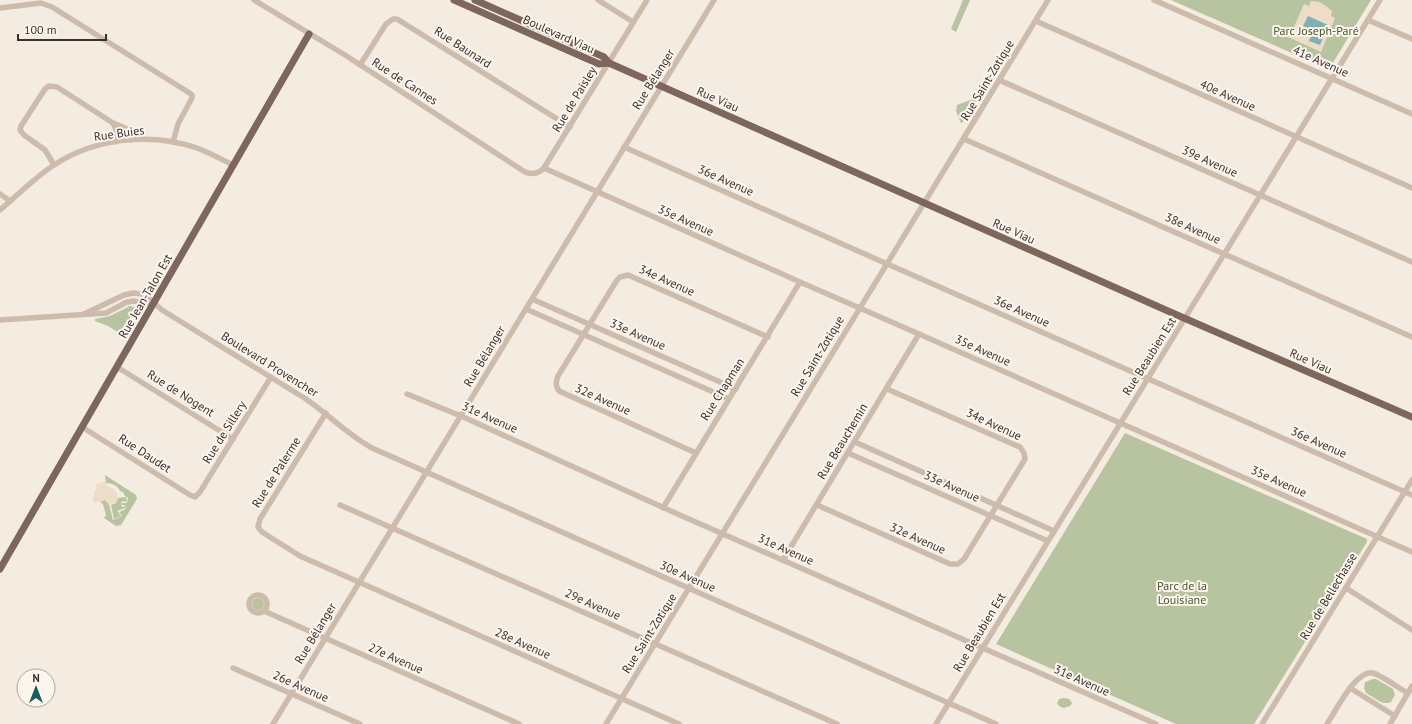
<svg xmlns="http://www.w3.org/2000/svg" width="1412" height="724" font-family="'PT Sans',sans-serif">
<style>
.green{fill:#b8c4a0}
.plaza{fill:#ecdcc8}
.water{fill:#7fb0b2}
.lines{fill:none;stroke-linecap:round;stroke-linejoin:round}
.minor{stroke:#cdbbac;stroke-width:5.5}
.major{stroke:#7d675c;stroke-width:7}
.labels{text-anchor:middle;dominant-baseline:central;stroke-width:4;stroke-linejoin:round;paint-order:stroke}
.park-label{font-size:12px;fill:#4a5a2e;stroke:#fbf5ee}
.street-label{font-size:12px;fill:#3b302b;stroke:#fbf5ee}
</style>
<rect width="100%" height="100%" fill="#f4ebe1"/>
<g class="green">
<polygon points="963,0 970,0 956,32 951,29"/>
<polygon points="1171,0 1371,0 1331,66 1326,68"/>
<polygon points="979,97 962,123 961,123 956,111 957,105"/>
<polygon points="130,306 136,308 121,334 108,326 95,321 95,319 110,316"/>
<polygon points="1125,433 1367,539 1367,542 1254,724 1176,724 996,644"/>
<path d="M105 475 136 495 137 499 121 525 116 526 104 518 106 515 103 504 101 503V501L105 500 109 504 113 520 122 516 119 512 124 510 126 508 125 505H122V503H127L128 498 125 496 123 492 120 491C118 486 112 483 106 483Z"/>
<polygon points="126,497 127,502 122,501 121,504 122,507 125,506 125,508 117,511 121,516 114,519 111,505 116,503 118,498"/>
<circle cx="258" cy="604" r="6"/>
<path d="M1373 679H1376L1393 689 1395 695 1391 702C1382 706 1374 697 1366 693L1364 688 1365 682Z"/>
<polygon points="1064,698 1069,699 1072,703 1070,706 1064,708 1059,706 1057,703 1059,699"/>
</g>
<g class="plaza">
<polygon points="1311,1 1319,2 1326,6 1332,11 1331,16 1335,18 1321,52 1288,37 1291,29 1293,29 1304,4 1309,6"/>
<polygon points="104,482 106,482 106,486 112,488 117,493 118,498 116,503 109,504 105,500 93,503 93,498 95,495 94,492 97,489 96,484"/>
</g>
<polygon class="water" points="1308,16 1328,25 1320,45 1309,41 1313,31 1303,26"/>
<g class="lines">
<g class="minor">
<path d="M254 0 345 55 525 172C532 175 539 173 544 168L647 0"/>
<polyline points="598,0 633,22"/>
<polyline points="1154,0 1412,114"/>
<polyline points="0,8 41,3 52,7 188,92 192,95 192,98 178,124 173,142"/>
<polyline points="1368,20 1412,39"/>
<polyline points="1036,21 1412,188"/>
<polyline points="360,65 386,24 393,19 397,19 570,127"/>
<polyline points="999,80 1412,262"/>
<polyline points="113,123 116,130 115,142"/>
<polyline points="964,139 1412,337"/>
<polyline points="624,147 876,259 1412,495"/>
<polyline points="54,165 45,150 24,135 20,130 21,126 45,89 49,86 57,87 113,123 125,128 128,132 131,140"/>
<polyline points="544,168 800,282 919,334 1412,552"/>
<polyline points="0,194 10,201"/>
<path d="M0 210C18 195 34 178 54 165 95 138 150 132 197 148 210 153 221 159 233 165"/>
<polyline points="532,299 736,389"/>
<polyline points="526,309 729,399"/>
<path d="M84 314 124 295 133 293 142 294 148 297 154 303 162 310 306 399C329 415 348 435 372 448L996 724"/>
<polyline points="0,320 106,313 127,302 134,301 145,303 154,303"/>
<polyline points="117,367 233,439"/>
<polyline points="407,394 461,416 682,516 1156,724"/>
<polyline points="326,413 260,519 258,527 262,532 300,556 679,724"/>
<polyline points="82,427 190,495 195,497 200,492 271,377"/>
<polyline points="855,442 1054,531"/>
<path d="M696 453 559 391C555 385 556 382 558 376L617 280 620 277 628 275 768 337"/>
<polyline points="848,453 1048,541"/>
<polyline points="340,505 837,724"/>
<polyline points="817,505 950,564 958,564 964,559 1025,459 1024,453 1020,447 887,389"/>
<polyline points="663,508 800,282"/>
<polyline points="783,560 919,334"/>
<polyline points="1346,588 1412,630"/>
<circle cx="258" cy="604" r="9"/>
<polyline points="264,611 519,724"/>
<polyline points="233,668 360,724"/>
<polyline points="1350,688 1395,716"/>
<polyline points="273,724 714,0"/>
<polyline points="606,724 1048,0"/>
<polyline points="936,724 1380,0"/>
<polyline points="1262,724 1412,480"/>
<path d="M1327 724C1336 711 1355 670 1373 673 1381 675 1400 689 1408 693"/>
<polyline points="1390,724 1412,686"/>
</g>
<g class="major">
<polyline points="454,0 599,64 609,63"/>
<polyline points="475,0 604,57 609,63"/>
<polyline points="609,63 1177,315 1412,417"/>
<polyline points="0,569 309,34"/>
</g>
</g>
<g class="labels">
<g class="park-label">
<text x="1316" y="30">Parc Joseph-Paré</text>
<text x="1182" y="585">Parc de la<tspan x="1182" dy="14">Louisiane</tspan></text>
</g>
<g class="street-label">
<text transform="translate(559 34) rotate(24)">Boulevard Viau</text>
<text transform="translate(463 47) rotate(33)">Rue Baunard</text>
<text transform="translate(1321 61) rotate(24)">41e Avenue</text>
<text transform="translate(653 79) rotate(-58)">Rue Bélanger</text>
<text transform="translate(987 80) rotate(-59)">Rue Saint-Zotique</text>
<text transform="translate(405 81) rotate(33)">Rue de Cannes</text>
<text transform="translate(1228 95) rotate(24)">40e Avenue</text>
<text transform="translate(574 99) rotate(-59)">Rue de Paisley</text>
<text transform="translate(718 99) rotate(24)">Rue Viau</text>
<text transform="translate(119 133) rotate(-8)">Rue Buies</text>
<text transform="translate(1210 161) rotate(24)">39e Avenue</text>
<text transform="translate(726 180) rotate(24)">36e Avenue</text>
<text transform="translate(686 220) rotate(24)">35e Avenue</text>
<text transform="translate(1193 228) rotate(24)">38e Avenue</text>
<text transform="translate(1014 231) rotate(24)">Rue Viau</text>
<text transform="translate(667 280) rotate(24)">34e Avenue</text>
<text transform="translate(145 296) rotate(-60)">Rue Jean-Talon Est</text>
<text transform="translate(1022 311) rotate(24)">36e Avenue</text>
<text transform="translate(638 334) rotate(24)">33e Avenue</text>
<text transform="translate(983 350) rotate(24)">35e Avenue</text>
<text transform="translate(484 356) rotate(-59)">Rue Bélanger</text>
<text transform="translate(817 356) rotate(-59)">Rue Saint-Zotique</text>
<text transform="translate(1149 356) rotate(-58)">Rue Beaubien Est</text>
<text transform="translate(1311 361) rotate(24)">Rue Viau</text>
<text transform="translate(270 364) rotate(32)">Boulevard Provencher</text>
<text transform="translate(722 389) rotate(-58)">Rue Chapman</text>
<text transform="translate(181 393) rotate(32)">Rue de Nogent</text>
<text transform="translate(603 399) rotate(24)">32e Avenue</text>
<text transform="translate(490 417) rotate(24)">31e Avenue</text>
<text transform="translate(994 424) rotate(25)">34e Avenue</text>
<text transform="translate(224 432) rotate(-58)">Rue de Sillery</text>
<text transform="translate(842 441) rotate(-59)">Rue Beauchemin</text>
<text transform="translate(1319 442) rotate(24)">36e Avenue</text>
<text transform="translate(145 453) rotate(33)">Rue Daudet</text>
<text transform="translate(276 472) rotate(-58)">Rue de Palerme</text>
<text transform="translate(1279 481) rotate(24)">35e Avenue</text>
<text transform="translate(952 486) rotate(24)">33e Avenue</text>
<text transform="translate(918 538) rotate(24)">32e Avenue</text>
<text transform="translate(786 549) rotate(24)">31e Avenue</text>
<text transform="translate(688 576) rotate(24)">30e Avenue</text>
<text transform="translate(1328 596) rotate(-59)">Rue de Bellechasse</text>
<text transform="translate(593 604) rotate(24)">29e Avenue</text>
<text transform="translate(979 632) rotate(-59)">Rue Beaubien Est</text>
<text transform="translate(315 633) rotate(-59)">Rue Bélanger</text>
<text transform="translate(649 633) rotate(-58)">Rue Saint-Zotique</text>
<text transform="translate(523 643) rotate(24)">28e Avenue</text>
<text transform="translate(396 658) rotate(24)">27e Avenue</text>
<text transform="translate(1082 680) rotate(24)">31e Avenue</text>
<text transform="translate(301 686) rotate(24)">26e Avenue</text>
</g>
</g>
<g transform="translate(36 688)"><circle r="19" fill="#fbf5ee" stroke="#aea6a0"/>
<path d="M0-3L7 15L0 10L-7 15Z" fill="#1f5a5e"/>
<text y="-6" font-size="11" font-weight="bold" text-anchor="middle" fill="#3b302b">N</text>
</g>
<path d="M18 34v6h88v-6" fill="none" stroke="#3b302b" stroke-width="2"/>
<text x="24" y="34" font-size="12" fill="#3b302b" stroke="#fbf5ee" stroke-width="3" paint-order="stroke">100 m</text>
</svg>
